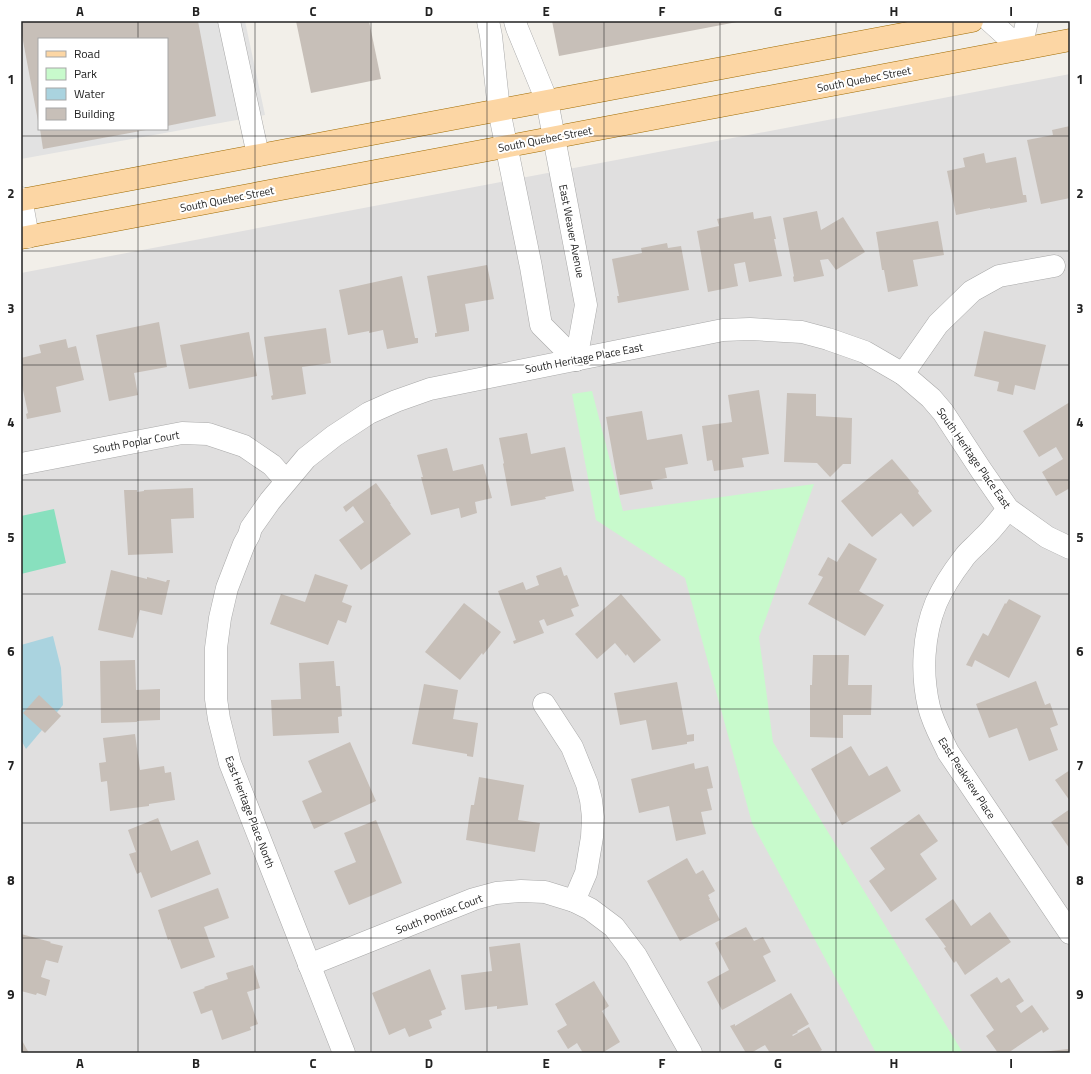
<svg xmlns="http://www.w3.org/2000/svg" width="1091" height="1074" font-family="'Titillium Web',sans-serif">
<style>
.residential{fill:#e0dfdf}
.park{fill:#c8facc}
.pitch{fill:#88e0be}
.parking{fill:#e2e2e2;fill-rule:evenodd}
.water{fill:#aad3df}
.building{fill:#c7bfb8}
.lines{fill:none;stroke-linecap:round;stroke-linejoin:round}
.minor-casing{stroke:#a9a9a9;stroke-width:23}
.major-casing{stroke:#a06b00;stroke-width:23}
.minor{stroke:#fff;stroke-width:22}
.major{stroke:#fcd6a4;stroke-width:22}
.grid{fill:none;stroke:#222;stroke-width:1;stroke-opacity:0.55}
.labels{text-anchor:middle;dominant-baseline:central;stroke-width:4;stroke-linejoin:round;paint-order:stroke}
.street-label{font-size:11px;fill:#222;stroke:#fff}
.neatline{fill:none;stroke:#222;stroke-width:1.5}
.grid-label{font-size:13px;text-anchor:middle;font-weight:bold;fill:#222}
</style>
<rect width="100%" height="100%" fill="#f2efe9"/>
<polygon class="residential" points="1070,74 1070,1053 21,1053 21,273"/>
<polygon class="park" points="592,391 623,511 814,484 759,637 773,742 963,1053 876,1053 752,823 685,578 596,520 572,394"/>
<polygon class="pitch" points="54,509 66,563 21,574 21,516"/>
<path class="parking" d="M21 21H245L265 115 21 159ZM39 39H167V129H39Z"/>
<polygon class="water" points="53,636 61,668 63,705 26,749 21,740 21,645"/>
<g class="building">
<polygon points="21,21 198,21 216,116 167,126 167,39 39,39 38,121 21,30"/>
<polygon points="296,21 369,21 381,79 311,93"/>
<polygon points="552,21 737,21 737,22 559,56"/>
<polygon points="1070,126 1070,198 1041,204 1027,140 1053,135 1052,130"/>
<polygon points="40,129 146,129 146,130 43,149"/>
<polygon points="984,153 986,163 1016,157 1023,195 1026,195 1027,202 990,209 990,208 956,215 947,171 965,167 963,158"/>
<polygon points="817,211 821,230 843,217 865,252 836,270 828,259 820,260 824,276 794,282 793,277 794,276 783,218"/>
<polygon points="753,212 754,219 771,216 776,239 774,239 782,276 749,282 745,262 734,264 738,286 708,292 697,231 719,226 717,219"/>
<polygon points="938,221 944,255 913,260 918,286 888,292 884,270 882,270 876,232"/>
<polygon points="667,243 668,248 681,246 689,290 618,303 617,296 619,296 612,259 642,253 641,248"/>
<polygon points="487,265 494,299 465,304 469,327 469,331 435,337 435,333 437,333 427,276"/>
<polygon points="402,276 415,338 418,338 418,343 387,349 383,330 369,333 369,331 348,335 339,290"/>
<polygon points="159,322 167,367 134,373 138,395 109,401 96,335"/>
<polygon points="326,328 331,363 302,367 306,394 272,400 271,396 273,395 264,337"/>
<polygon points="984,331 1046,345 1035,390 1015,385 1013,395 997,391 999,382 974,376"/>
<polygon points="249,332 257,376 189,389 180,345"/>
<polygon points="66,339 68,348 76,346 84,380 56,387 61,412 27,419 26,414 28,413 21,381 21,358 41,353 39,345"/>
<polygon points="759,390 769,454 742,458 744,467 714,471 712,460 707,461 702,426 732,422 728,395"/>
<polygon points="787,393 816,394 816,416 852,418 851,464 843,464 830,477 817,463 784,462"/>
<polygon points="1070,402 1070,488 1056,496 1042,472 1063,459 1056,447 1039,457 1023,431"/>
<polygon points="642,411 647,440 682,434 688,464 665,468 667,478 651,481 653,489 620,495 606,417"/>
<polygon points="527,433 531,454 565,447 574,491 545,497 546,499 511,506 503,464 504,463 499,438"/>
<polygon points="447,448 453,471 483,464 492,498 475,502 477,513 461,518 459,508 431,515 421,477 423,477 417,455"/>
<polygon points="892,459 919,491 918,493 932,511 913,527 901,513 872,537 841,501"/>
<polygon points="376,483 391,504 390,504 411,534 361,570 339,540 364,522 353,506 346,512 343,507"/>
<polygon points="193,488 194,518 171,519 173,553 128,555 124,490 137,490 137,492 144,491 144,490"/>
<polygon points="849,543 877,559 859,591 884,605 865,636 808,604 823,577 818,575 828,557 837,562"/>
<polygon points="561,567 564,576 567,575 579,606 571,609 574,616 547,626 544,619 539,621 544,633 514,644 513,641 516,640 498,591 523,582 526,590 539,585 536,576"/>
<polygon points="111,570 147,579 147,577 166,582 167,580 170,580 162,615 140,610 133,638 98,630"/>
<polygon points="315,574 348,585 342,602 352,606 346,623 338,620 328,645 270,624 281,594 305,602"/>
<polygon points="621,594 661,640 634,663 627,654 626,656 615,643 597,659 575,634"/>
<polygon points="1009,599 1041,616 1009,678 975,660 972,667 966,665 983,633 988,636 1005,603 1006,604"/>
<polygon points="464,603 501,632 483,655 482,653 460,680 425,652"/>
<polygon points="813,655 849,655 848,685 872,685 871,715 843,715 843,738 810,737 810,685 812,685"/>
<polygon points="135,660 136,690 160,689 160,720 137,721 137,722 101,723 100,661"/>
<polygon points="334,661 336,686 340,686 342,716 338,717 339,733 273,736 271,700 301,699 299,663"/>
<polygon points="1036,681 1045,705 1050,703 1058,725 1050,728 1058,750 1029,761 1017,728 989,738 976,704"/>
<polygon points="677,682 687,735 694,734 694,741 687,742 687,744 652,750 646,720 620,725 614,693"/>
<polygon points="424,684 458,690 453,719 478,723 473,757 467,756 467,754 412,744"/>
<polygon points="39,695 61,716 45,733 23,713"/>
<polygon points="135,734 140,770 164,766 165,773 171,772 175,800 149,804 149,806 110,811 107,781 101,782 99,763 106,762 103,738"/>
<polygon points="350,742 376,801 314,829 302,801 322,792 308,761"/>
<polygon points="851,746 869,776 887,766 901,791 842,825 811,769"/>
<polygon points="694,763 695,769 708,766 713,788 707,789 712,810 701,812 706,834 676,841 669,806 639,813 631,779"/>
<polygon points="1070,770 1070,801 1055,780"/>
<polygon points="479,777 524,785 518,820 540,823 535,852 466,840 471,805 474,805"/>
<polygon points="1070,809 1070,849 1051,822"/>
<polygon points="919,814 938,841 920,854 937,879 891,912 869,881 885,869 870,848"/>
<polygon points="158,818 171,851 198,840 211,874 151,898 141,872 137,874 129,854 136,852 128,830"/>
<polygon points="376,820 402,883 349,905 334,871 356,862 344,833"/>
<polygon points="687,858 696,874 703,870 715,891 708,895 710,899 709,899 720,920 680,941 647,881"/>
<polygon points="218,888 229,918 204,927 215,957 181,969 170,939 168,940 158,910"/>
<polygon points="953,899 971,926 990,912 1011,942 965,975 956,961 954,963 944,948 946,947 925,919"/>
<polygon points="746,927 754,941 763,937 771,952 763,956 776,981 722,1010 707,982 729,970 715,943"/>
<polygon points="21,934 51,942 50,943 63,946 58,963 46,960 41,977 50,980 46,996 37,993 36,995 21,991"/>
<polygon points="520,943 528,1005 497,1009 497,1006 465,1010 461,975 492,971 489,947"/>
<polygon points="253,965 260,988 247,992 258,1024 250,1027 251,1030 222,1040 212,1010 201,1014 193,992 205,988 204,987 228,979 226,973"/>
<polygon points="430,969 446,1009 441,1011 442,1015 429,1020 432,1028 409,1037 405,1028 389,1035 372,993"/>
<polygon points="997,977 1001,983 1009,978 1024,1001 1016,1006 1021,1013 1032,1005 1049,1029 1043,1033 1042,1030 1008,1053 998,1053 986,1036 994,1030 970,995"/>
<polygon points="594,981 609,1006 602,1011 620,1042 602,1053 583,1053 577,1043 568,1049 557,1031 567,1025 555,1004"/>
<polygon points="791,993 809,1024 797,1031 798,1032 792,1035 793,1036 809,1027 822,1050 817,1053 770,1053 765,1045 751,1053 746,1053 730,1026 735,1024 735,1026"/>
<polygon points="21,1039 29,1053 21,1053"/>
<polygon points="1068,1049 1069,1053 1042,1053 1042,1052"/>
</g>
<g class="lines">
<defs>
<g id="minor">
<polyline points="229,21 258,155"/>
<polyline points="488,21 491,36 499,110 531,267 541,325 576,360"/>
<polyline points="515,21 517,28 547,101 586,305 576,360"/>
<polyline points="990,21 1021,49 1027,21"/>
<polyline points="21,198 28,237"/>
<polyline points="903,374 938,324 972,291 999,276 1054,266"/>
<polyline points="21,464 182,433 208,434 244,446 272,465 286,481"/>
<path d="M1008 509C1000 519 992 530 982 539 976 546 968 551 963 559 953 572 943 587 936 603 923 635 921 673 929 707 933 723 941 737 948 752L1070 933"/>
<polyline points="544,704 572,747 587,784 591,800 593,817 592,837 586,873 574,901"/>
<polyline points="309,965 474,899 496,893 521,891 545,892 574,901 590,909 614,927 636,956 691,1053"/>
<polyline points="344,1053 230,763 219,719 216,699 216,648 220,618 227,588 244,544 249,535 251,528 270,501 306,458 334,436 369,413 396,401 430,389 723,330 750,329 802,332 828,339 865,352 903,374 931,398 943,412 981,470 1008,509 1047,537 1070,548"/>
</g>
<g id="major">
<polyline points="21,200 972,21"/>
<polyline points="21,238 1070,40"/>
</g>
</defs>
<use href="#minor" class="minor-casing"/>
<use href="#major" class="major-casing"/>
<use href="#minor" class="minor"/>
<use href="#major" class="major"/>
</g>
<path class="grid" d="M138 21V39M255 21V1053M371 21V1053M487 21V1053M604 21V1053M720 21V1053M836 21V1053M953 21V1053M138 129V1053M21 136H1070M21 251H1070M21 365H1070M21 480H1070M21 594H1070M21 709H1070M21 823H1070M21 938H1070"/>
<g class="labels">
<g class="street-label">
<text transform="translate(864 79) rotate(-11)">South Quebec Street</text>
<text transform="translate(545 139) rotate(-11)">South Quebec Street</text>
<text transform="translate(227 199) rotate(-11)">South Quebec Street</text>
<text transform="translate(572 231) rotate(79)">East Weaver Avenue</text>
<text transform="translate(584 358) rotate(-11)">South Heritage Place East</text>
<text transform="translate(136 442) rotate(-10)">South Poplar Court</text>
<text transform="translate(974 458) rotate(55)">South Heritage Place East</text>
<text transform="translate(967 778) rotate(57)">East Peakview Place</text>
<text transform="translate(250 812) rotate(69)">East Heritage Place North</text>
<text transform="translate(439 914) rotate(-21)">South Pontiac Court</text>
</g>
</g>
<rect width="1091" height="1074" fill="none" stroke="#ffffff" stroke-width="44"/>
<rect x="38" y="38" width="130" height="92" fill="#ffffff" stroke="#a7a7a7"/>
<rect x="46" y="51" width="20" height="6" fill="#fcd6a4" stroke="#a7a7a7"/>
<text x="74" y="58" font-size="12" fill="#222222">Road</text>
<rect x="46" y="68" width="20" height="12" fill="#c8facc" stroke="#a7a7a7"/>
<text x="74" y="78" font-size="12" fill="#222222">Park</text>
<rect x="46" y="88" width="20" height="12" fill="#aad3df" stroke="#a7a7a7"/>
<text x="74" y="98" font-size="12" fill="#222222">Water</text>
<rect x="46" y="108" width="20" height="12" fill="#c7bfb8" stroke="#a7a7a7"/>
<text x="74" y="118" font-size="12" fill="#222222">Building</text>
<rect x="22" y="22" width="1047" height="1030" class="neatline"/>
<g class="grid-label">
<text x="80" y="16">A</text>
<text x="196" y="16">B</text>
<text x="313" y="16">C</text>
<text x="429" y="16">D</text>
<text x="546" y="16">E</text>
<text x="662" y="16">F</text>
<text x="778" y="16">G</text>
<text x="894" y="16">H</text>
<text x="1011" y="16">I</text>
<text x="11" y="84">1</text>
<text x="1080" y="84">1</text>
<text x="11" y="198">2</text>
<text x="1080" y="198">2</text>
<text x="11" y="313">3</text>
<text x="1080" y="313">3</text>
<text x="11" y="427">4</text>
<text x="1080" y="427">4</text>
<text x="11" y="542">5</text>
<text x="1080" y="542">5</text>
<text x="11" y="656">6</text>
<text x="1080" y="656">6</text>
<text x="11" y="770">7</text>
<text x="1080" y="770">7</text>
<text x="11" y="885">8</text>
<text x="1080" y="885">8</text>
<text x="11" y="999">9</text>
<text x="1080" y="999">9</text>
<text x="80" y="1068">A</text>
<text x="196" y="1068">B</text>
<text x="313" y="1068">C</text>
<text x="429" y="1068">D</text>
<text x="546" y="1068">E</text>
<text x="662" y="1068">F</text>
<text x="778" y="1068">G</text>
<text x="894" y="1068">H</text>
<text x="1011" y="1068">I</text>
</g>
</svg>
